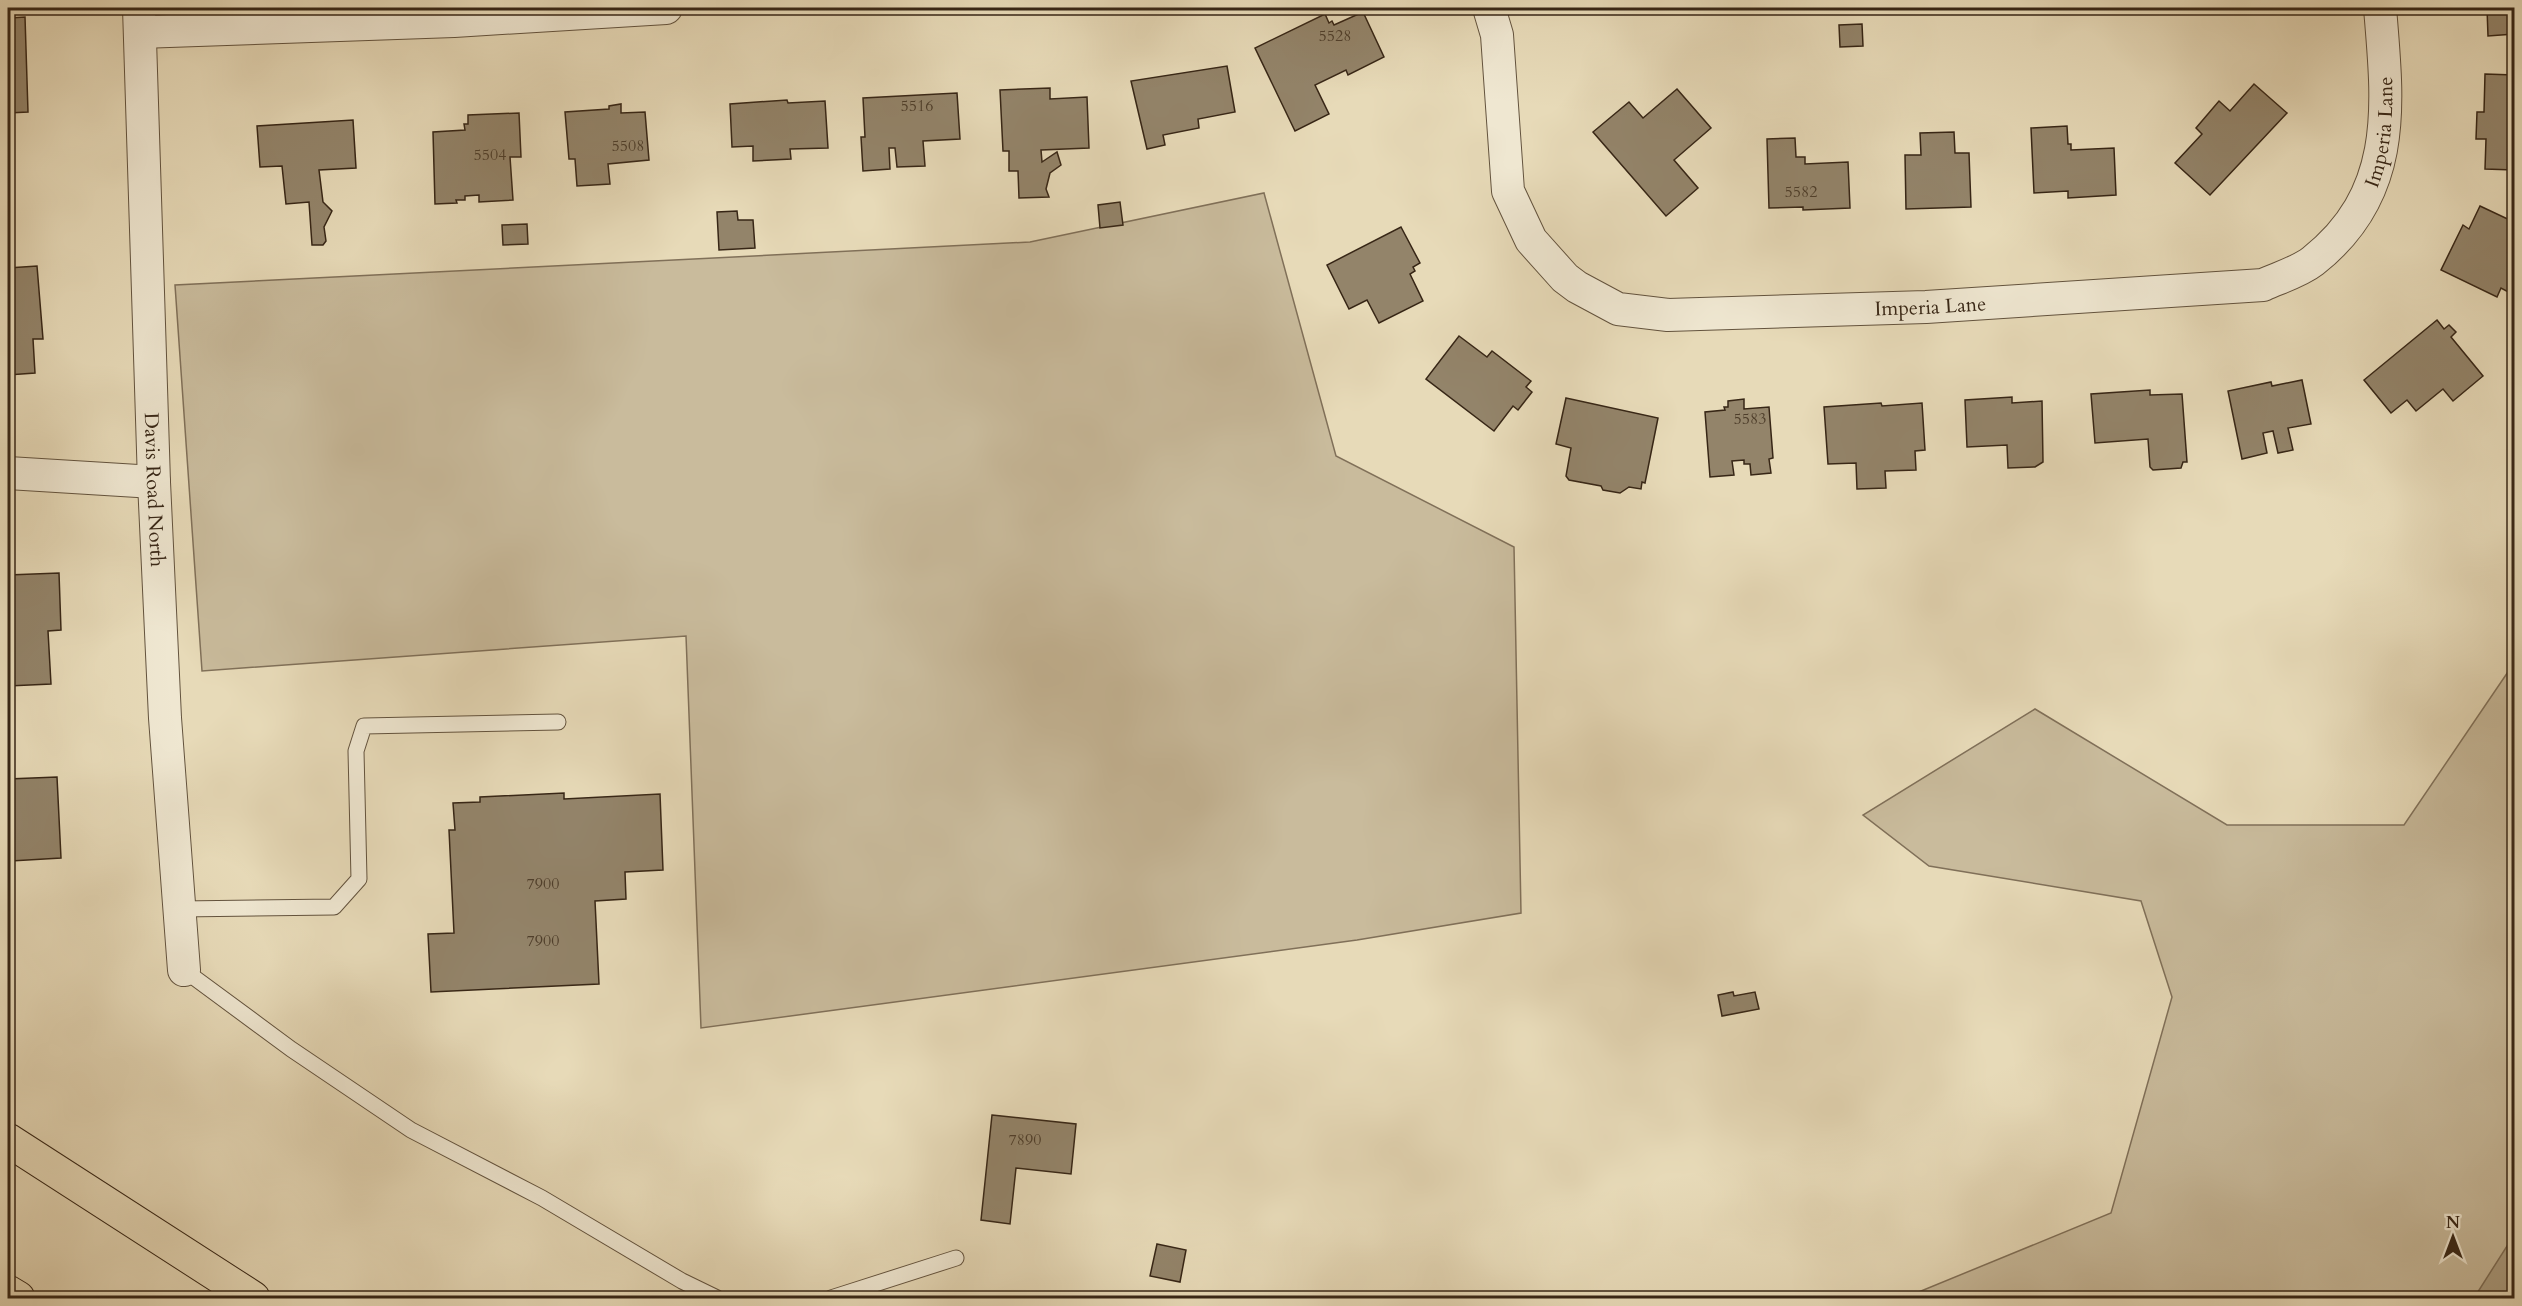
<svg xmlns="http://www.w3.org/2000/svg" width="2522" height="1306" font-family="Cardo,serif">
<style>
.green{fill:#c9bb9c;stroke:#807059;stroke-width:1.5}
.water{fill:#ab9d81;stroke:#7d6d56;stroke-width:1.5}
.building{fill:#93846a;stroke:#372616;stroke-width:1.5}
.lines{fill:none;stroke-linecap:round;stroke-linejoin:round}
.lane-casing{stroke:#63533e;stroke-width:17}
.street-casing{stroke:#63533e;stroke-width:34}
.highway-casing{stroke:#372616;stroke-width:35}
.lane{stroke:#efe7d1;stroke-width:15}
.street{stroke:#efe7d1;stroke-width:32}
.highway{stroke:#e7dab8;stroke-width:33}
.labels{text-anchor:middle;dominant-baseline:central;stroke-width:4.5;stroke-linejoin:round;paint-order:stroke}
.number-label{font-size:16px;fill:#4e3e2b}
.street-label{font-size:20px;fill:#372616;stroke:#efe7d1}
</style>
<rect width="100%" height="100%" fill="#e7dab8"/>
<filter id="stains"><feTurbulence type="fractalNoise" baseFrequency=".00333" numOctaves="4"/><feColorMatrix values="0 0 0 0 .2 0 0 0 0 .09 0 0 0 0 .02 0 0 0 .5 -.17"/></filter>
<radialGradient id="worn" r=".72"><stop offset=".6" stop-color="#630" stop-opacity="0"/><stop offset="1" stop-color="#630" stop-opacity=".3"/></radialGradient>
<g class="green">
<polygon points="1264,193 1336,456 1514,547 1521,913 1357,940 701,1028 686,636 202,671 175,285 1030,242"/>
<polygon points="2514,663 2514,1298 1904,1298 2111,1213 2172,997 2141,901 1929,866 1863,815 2035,709 2227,825 2404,825"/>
</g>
<polygon class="water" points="2514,1235 2514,1298 2474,1298"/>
<g class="building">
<polygon points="2095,8 2117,8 2118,13 2096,14"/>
<polygon points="2487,8 2514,8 2514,34 2488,36"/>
<polygon points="1363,12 1384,57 1348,75 1346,70 1315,85 1329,114 1295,131 1255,48 1325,14 1329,23 1332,21 1334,25"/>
<polygon points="25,17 28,112 8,113 8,21 10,18"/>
<polygon points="1862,24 1863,46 1840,47 1839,25"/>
<polygon points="1227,66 1235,112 1198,119 1199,128 1163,135 1165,145 1147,149 1131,81"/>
<polygon points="2485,74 2514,75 2514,170 2485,169 2486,139 2476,139 2477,112 2484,112"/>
<polygon points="2254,84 2287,113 2210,195 2175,163 2202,134 2196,128 2219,101 2230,111"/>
<polygon points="1050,88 1050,99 1087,97 1089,148 1041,150 1042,162 1057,152 1061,165 1050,173 1046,189 1049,197 1019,198 1018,171 1009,171 1009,151 1003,151 1000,90"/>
<polygon points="1677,89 1711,128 1674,160 1698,188 1666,216 1593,132 1629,102 1643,118"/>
<polygon points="957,93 960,139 923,141 925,166 897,167 895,148 889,148 890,169 863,171 861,137 865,137 863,98"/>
<polygon points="787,100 788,103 825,101 828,148 790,149 791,159 753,161 753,146 732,147 730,104"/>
<polygon points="621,104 621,113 645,112 649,160 608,164 610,184 577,186 575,159 569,159 565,112 609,109 609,106"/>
<polygon points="519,113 521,157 510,157 513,200 479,202 479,195 465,196 465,200 456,200 457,203 435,204 433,132 465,130 464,124 468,124 468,115"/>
<polygon points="353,120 356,168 319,170 323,202 332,211 324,227 326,241 323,245 312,245 309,202 286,204 282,166 260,167 257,126"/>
<polygon points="2067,126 2068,144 2071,144 2071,150 2114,148 2116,195 2068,198 2068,191 2034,193 2031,128"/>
<polygon points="1954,132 1955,153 1969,153 1971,207 1906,209 1905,155 1921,155 1920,133"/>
<polygon points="1795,138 1796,157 1805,157 1805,164 1848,162 1850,208 1803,210 1803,207 1769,208 1767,139"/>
<polygon points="1120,202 1123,225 1100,228 1098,205"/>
<polygon points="2480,206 2514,222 2514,295 2501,288 2497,297 2441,270 2463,225 2469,229"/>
<polygon points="737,211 738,220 753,220 755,248 719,250 717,212"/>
<polygon points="527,224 528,244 503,245 502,225"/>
<polygon points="1401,227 1420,263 1413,267 1415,271 1410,274 1423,301 1379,323 1367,300 1349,309 1327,265"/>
<polygon points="37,266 43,339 33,339 35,373 8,375 8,268"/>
<polygon points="2437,320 2444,329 2449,325 2456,332 2451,337 2483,376 2453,401 2443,389 2416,411 2407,400 2391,413 2364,380"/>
<polygon points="1459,336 1487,357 1492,351 1531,381 1526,387 1532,392 1518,410 1513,406 1494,431 1426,379"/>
<polygon points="2302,380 2311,424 2288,428 2293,450 2278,453 2273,431 2263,433 2267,453 2242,459 2228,391 2271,382 2272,386"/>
<polygon points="2150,390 2150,395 2182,394 2187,462 2183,462 2181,468 2153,470 2150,467 2148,439 2095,443 2091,394"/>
<polygon points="2012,397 2012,403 2042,401 2043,462 2035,467 2008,468 2007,445 1967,447 1965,400"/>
<polygon points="1566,398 1658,418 1645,483 1642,482 1641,489 1629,487 1620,493 1603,490 1601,486 1569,480 1566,476 1571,448 1556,444"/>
<polygon points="1744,399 1744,409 1769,407 1773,458 1769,459 1771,473 1751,475 1750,464 1744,464 1744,460 1732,461 1734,475 1710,477 1705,412 1725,410 1724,407 1728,407 1728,401"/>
<polygon points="1881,403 1882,406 1922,403 1925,450 1915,451 1916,470 1885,471 1886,488 1857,489 1856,463 1828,464 1824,407"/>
<polygon points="59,573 61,630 48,631 51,684 8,686 8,575"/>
<polygon points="57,777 61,858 11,861 10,835 8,835 8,820 10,820 8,779"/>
<polygon points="564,793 564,799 660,794 663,870 625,872 626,899 595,901 599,984 431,992 428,934 454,933 449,830 455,830 453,803 480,802 480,797"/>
<polygon points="1733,992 1734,996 1755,992 1759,1009 1722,1016 1718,995"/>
<polygon points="992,1115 1076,1124 1071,1174 1016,1168 1010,1224 981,1220"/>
<polygon points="1157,1244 1186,1250 1180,1282 1150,1276"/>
</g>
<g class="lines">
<defs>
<g id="lane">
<polyline points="180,909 334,907 359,879 356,751 364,726 558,722"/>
<polyline points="184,970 291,1049 411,1130 542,1198 682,1281 717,1298"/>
<polyline points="831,1298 956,1258"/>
</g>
<g id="street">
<path id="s1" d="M139 8 154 482 165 718 184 970"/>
<path id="s2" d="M1489 8 1497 35 1508 191 1531 240 1565 278 1577 287 1618 309 1668 315 1926 307 2263 285C2278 278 2299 272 2313 261 2399 193 2388 105 2380 8"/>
<polyline points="140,32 454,21 666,8"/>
<polyline points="8,473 154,482"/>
</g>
<g id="highway">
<polyline points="8,1140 253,1298"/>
<polyline points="8,1292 18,1298"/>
</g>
</defs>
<use href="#lane" class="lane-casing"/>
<use href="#street" class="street-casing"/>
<use href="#highway" class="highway-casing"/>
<use href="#lane" class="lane"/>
<use href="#street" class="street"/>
<use href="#highway" class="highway"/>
</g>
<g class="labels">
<g class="number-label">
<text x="1335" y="36">5528</text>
<text x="917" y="106">5516</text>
<text x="628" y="146">5508</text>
<text x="490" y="155">5504</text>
<text x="1801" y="192">5582</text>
<text x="1750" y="419">5583</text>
<text x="543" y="884">7900</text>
<text x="543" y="941">7900</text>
<text x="1025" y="1140">7890</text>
</g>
<g class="street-label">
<text stroke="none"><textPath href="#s2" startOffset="1204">Imperia Lane</textPath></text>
<text stroke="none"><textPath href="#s2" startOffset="664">Imperia Lane</textPath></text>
<text stroke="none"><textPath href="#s1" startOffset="482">Davis Road North</textPath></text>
</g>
</g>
<rect width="2522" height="1306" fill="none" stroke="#e7dab8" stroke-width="30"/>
<rect x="9" y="9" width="2504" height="1288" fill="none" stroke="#372616" stroke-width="3"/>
<rect x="15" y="15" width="2492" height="1276" fill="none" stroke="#372616" stroke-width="1.5"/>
<g transform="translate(2453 1237)" stroke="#efe7d1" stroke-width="4.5" paint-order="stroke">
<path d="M0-4.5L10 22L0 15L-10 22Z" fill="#372616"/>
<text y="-9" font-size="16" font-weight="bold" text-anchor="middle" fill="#372616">N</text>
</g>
<rect width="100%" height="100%" filter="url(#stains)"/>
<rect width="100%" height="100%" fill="url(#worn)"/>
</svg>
